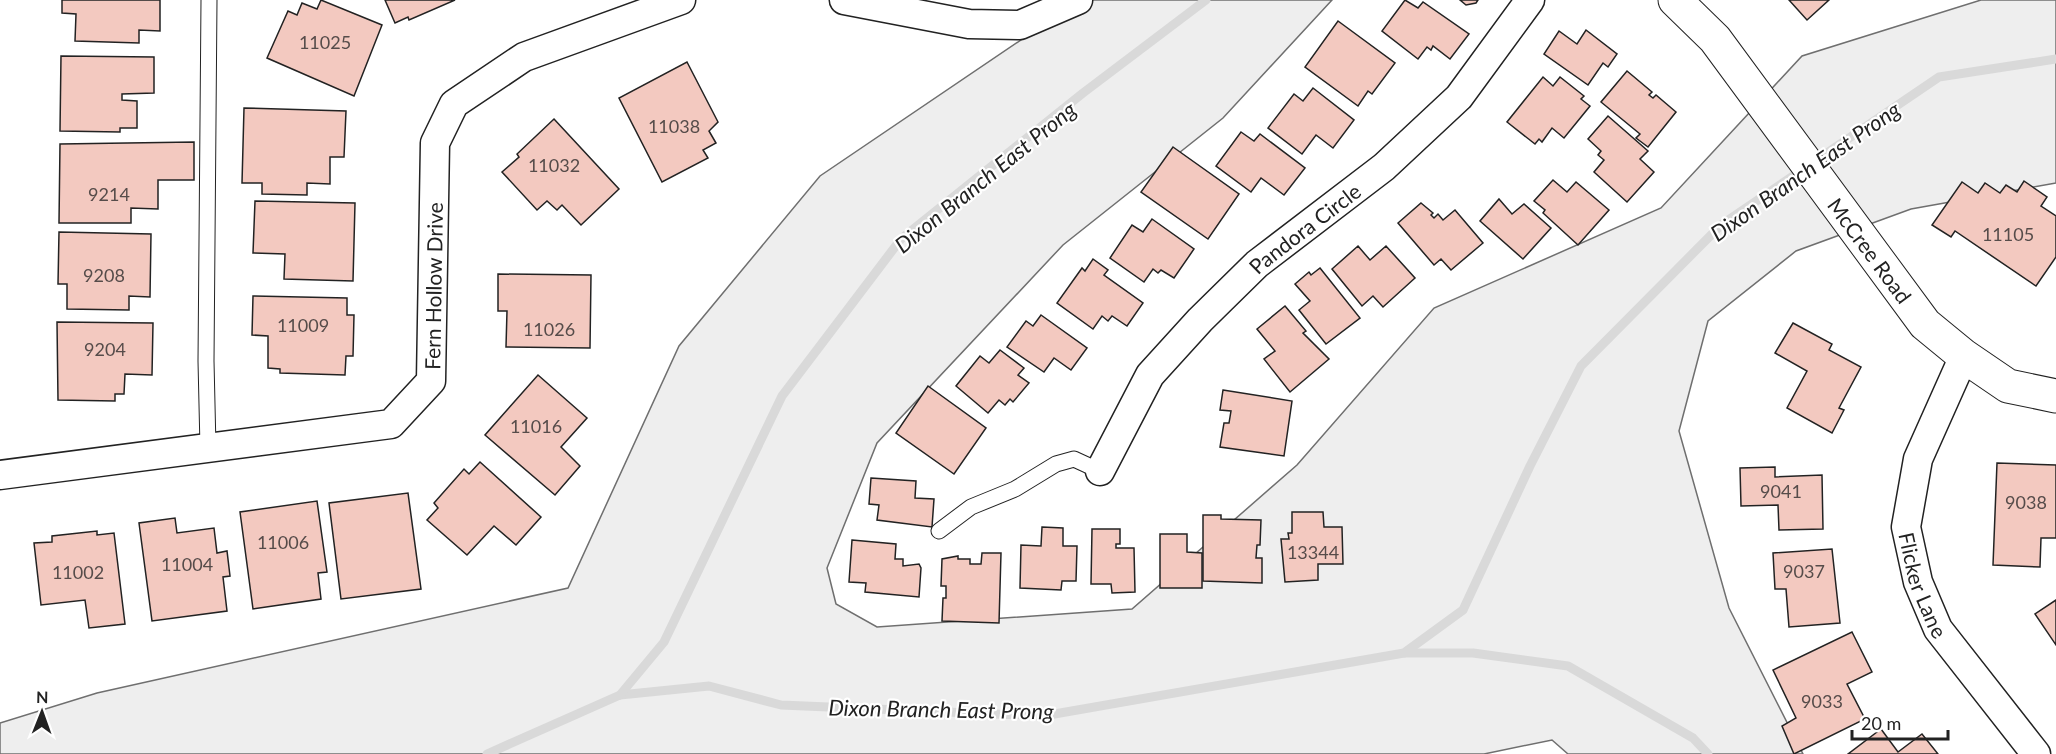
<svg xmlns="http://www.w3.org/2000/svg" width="2056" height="754" font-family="Lato,sans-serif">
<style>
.green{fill:#eee;stroke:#6f6f6f;stroke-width:1.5}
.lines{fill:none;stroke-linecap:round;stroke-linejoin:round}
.stream{stroke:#d9d9d9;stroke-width:9}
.building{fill:#f3c9c0;stroke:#222;stroke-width:1.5}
.service-casing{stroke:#222;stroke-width:17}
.minor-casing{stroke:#222;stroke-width:31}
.tertiary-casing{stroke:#222;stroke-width:35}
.service{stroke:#fff;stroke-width:15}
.minor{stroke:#fff;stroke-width:28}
.tertiary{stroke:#fff;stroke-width:33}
.labels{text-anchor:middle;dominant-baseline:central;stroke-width:4.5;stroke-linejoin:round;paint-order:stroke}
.number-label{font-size:18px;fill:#564c4a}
.street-label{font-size:21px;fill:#222;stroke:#fff}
.water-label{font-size:22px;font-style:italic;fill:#222;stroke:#fff}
</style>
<rect width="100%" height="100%" fill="#fff"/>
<polygon class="green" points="1080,0 1332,0 1223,118 1063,245 877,443 827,568 836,604 877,627 1132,609 1297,465 1434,308 1661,208 1802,56 1981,0 2056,0 2056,183 1911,209 1796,251 1708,321 1679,431 1729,608 1803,754 1568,754 1552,740 1484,754 0,754 0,723 97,693 568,588 679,346 820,176"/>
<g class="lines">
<g class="stream">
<polyline points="1405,653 1473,653 1568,666 1693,738 1708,754"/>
<polyline points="620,695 709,686 781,705 1043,716 1404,653 1463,610 1530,466 1581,366 1721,225 1939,77 2056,59"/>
<polyline points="487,754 620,695 664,642 782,396 901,239 1083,93 1206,0"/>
</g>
</g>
<g class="building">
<polygon points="62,0 160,0 160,31 139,30 139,43 75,41 76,14 62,13"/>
<polygon points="321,0 382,25 354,96 267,58 288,11 297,15 302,3 317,9"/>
<polygon points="385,0 455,0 409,20 408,17 395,23"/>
<polygon points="1405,0 1418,8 1423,2 1469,34 1450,59 1433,46 1431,50 1427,47 1418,59 1382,31"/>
<polygon points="1460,0 1478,0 1476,3 1466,5"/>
<polygon points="1789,0 1829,0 1807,20"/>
<polygon points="1338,21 1395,63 1372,94 1368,91 1358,106 1305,67"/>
<polygon points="1586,30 1617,54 1608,67 1603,63 1588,85 1544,54 1559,31 1577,44"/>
<polygon points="61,56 154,57 154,93 122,94 122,100 137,101 137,128 120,128 120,132 60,131"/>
<polygon points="687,62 718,122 709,131 716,143 703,150 708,158 662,182 619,98"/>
<polygon points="1627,71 1652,92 1649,95 1653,98 1656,95 1676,112 1648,147 1636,138 1640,134 1601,102"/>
<polygon points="1543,77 1553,86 1560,77 1584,96 1581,99 1590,106 1564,138 1552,128 1542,142 1539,139 1535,144 1507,122"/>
<polygon points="1313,88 1354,120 1333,148 1316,135 1302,154 1268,128 1294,94 1303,101"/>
<polygon points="244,108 346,111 344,157 330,157 330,184 307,183 307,195 262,194 262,183 242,183"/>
<polygon points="1608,116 1648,151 1640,159 1654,172 1627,202 1594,172 1604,160 1598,155 1601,151 1588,139"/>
<polygon points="554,119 619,189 581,225 562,205 557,210 547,201 537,210 502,172 519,157 517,154"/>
<polygon points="1241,132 1254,141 1260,134 1305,168 1284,195 1261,178 1251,192 1216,166"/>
<polygon points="194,142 194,180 158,180 158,209 131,208 131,223 59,223 60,144"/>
<polygon points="1173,147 1239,194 1208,239 1141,192"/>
<polygon points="1553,180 1567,192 1576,182 1609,210 1578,245 1543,213 1545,210 1534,201"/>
<polygon points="2024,181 2047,197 2041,206 2056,216 2056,257 2036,286 1955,231 1951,237 1932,225 1962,182 1978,193 1985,183 2000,193 2006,185 2017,192"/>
<polygon points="1499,199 1512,214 1524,204 1551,228 1523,259 1480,221"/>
<polygon points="255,201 355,203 353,281 284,279 285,254 253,253"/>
<polygon points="1421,203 1433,213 1431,215 1434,218 1438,214 1443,220 1455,210 1483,243 1451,270 1441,259 1434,265 1398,223"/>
<polygon points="1152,219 1194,249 1174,278 1161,270 1158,273 1153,269 1144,282 1110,258 1132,225 1143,232"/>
<polygon points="59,232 151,234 150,297 129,296 129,310 67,309 67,284 58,284"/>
<polygon points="1358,246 1370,260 1386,246 1415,278 1383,307 1373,296 1362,306 1332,269"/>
<polygon points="1093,259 1108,270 1104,275 1143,303 1127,326 1112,316 1108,321 1102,316 1093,329 1057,303 1082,268 1085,271"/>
<polygon points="1320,268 1360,318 1326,344 1299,310 1310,301 1295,284 1309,272 1311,275"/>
<polygon points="498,274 591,275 590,348 506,347 507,311 498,311"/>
<polygon points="253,296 347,298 347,315 354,315 353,356 346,356 345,375 280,373 280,369 268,368 268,336 252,335"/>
<polygon points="1285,306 1306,331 1303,333 1329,359 1290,392 1264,359 1275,351 1257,329"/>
<polygon points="1041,315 1087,348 1071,370 1054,358 1044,372 1007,347 1026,321 1033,326"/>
<polygon points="57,322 153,323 152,375 125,374 124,394 115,394 115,401 58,400"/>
<polygon points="1793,323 1832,344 1829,350 1861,367 1839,408 1844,410 1832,433 1787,408 1807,371 1775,353"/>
<polygon points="1000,350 1024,368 1018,375 1029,383 1013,402 1010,399 1005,405 999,400 988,413 956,386 980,356 989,363"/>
<polygon points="538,375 587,418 561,447 580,466 555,495 485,435"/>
<polygon points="928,386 986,428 954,474 896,433"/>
<polygon points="1223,390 1292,401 1284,456 1220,447 1224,423 1229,423 1231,411 1220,410"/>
<polygon points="480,462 541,517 516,545 494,526 467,555 427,520 438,508 434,503 464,469 469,474"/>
<polygon points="1997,463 2056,465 2056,538 2041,538 2040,567 1993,565"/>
<polygon points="1775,467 1775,477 1822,475 1823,529 1779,530 1778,505 1741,506 1740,468"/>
<polygon points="871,478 916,481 915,498 934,499 932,527 877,520 879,505 869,504"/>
<polygon points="408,493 421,589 341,599 329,503"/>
<polygon points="317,501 327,572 318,573 321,599 253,609 240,512"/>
<polygon points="1292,512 1323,512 1324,527 1342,527 1343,564 1318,564 1318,580 1285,582 1281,539 1289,539 1288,533 1292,533"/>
<polygon points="1203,515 1221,515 1221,519 1261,520 1260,545 1257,545 1256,558 1262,558 1262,583 1203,581"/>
<polygon points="175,518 177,533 214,528 217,553 227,551 230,576 223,577 227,611 152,621 139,523"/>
<polygon points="1042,527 1063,528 1063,546 1077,546 1076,581 1062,581 1061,590 1020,588 1021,545 1041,546"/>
<polygon points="1092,529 1120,529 1120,544 1116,544 1116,548 1134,548 1135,592 1112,593 1111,584 1091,584"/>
<polygon points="97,531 97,535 114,533 125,624 89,628 85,600 41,605 34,543 52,542 52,536"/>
<polygon points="1160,534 1187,534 1187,552 1202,553 1202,588 1160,588"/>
<polygon points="852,540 896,544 895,559 903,559 903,566 919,564 921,568 919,597 865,592 866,583 849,582"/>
<polygon points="1832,549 1840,623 1789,627 1786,589 1775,589 1773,553"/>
<polygon points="982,553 1001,553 999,623 942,621 943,598 946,598 946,586 941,586 942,559 958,556 958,559 970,559 970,564 981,564"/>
<polygon points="2056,600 2056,645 2035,614"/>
<polygon points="1852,632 1872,672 1847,684 1865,719 1794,754 1782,726 1796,718 1773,670"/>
<polygon points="1881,729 1898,752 1922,734 1938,754 1848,754"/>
</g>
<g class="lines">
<defs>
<g id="service">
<polyline points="208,448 206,361 209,0"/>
<polyline points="939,531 971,507 1015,489 1056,464 1074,459 1100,471"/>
</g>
<g id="minor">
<polyline points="844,0 969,24 1020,25 1078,0"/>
<path id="s1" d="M1964 356 1918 459 1906 527 1918 582 1938 629 2036 754"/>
<path id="s2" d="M1100 471 1150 375 1200 320 1257 264 1384 167 1459 97 1530 0"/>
<path id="s3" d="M0 475 391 424 431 381 435 143 454 104 524 57 681 0"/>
</g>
<g id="tertiary">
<path id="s4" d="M1675 0 1715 39 1925 324 1964 356 2008 386 2056 396"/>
</g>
</defs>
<use href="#service" class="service-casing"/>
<use href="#minor" class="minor-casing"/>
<use href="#tertiary" class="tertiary-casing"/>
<use href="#service" class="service"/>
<use href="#minor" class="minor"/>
<use href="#tertiary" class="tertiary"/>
</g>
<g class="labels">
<g class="number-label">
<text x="325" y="42">11025</text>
<text x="674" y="126">11038</text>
<text x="554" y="165">11032</text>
<text x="109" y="194">9214</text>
<text x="2008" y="234">11105</text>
<text x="104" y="275">9208</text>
<text x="303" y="325">11009</text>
<text x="549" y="329">11026</text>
<text x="105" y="349">9204</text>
<text x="536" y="426">11016</text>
<text x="1781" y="491">9041</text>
<text x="2026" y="502">9038</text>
<text x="283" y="542">11006</text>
<text x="1313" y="552">13344</text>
<text x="187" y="564">11004</text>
<text x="1804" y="571">9037</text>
<text x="78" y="572">11002</text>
<text x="1822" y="701">9033</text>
</g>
<g class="street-label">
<text stroke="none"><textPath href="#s2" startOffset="322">Pandora Circle</textPath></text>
<text stroke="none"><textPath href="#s4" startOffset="318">McCree Road</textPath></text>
<text stroke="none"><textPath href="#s3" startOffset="548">Fern Hollow Drive</textPath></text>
<text stroke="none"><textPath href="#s1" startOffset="242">Flicker Lane</textPath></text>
</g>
<g class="water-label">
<text transform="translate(1805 171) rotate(-35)">Dixon Branch East Prong</text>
<text transform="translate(985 177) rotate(-39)">Dixon Branch East Prong</text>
<text transform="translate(941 709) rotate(1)">Dixon Branch East Prong</text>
</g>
</g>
<g transform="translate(42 712) rotate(1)" stroke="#ffffff" stroke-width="4.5" paint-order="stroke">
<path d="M0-4.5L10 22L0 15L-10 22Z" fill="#222222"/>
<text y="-9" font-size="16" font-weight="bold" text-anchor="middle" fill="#222222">N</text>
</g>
<path d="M1852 730v9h96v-9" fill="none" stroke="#222222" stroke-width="3"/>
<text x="1861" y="730" font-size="18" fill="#222222" stroke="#ffffff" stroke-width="4.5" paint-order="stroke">20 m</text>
</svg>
